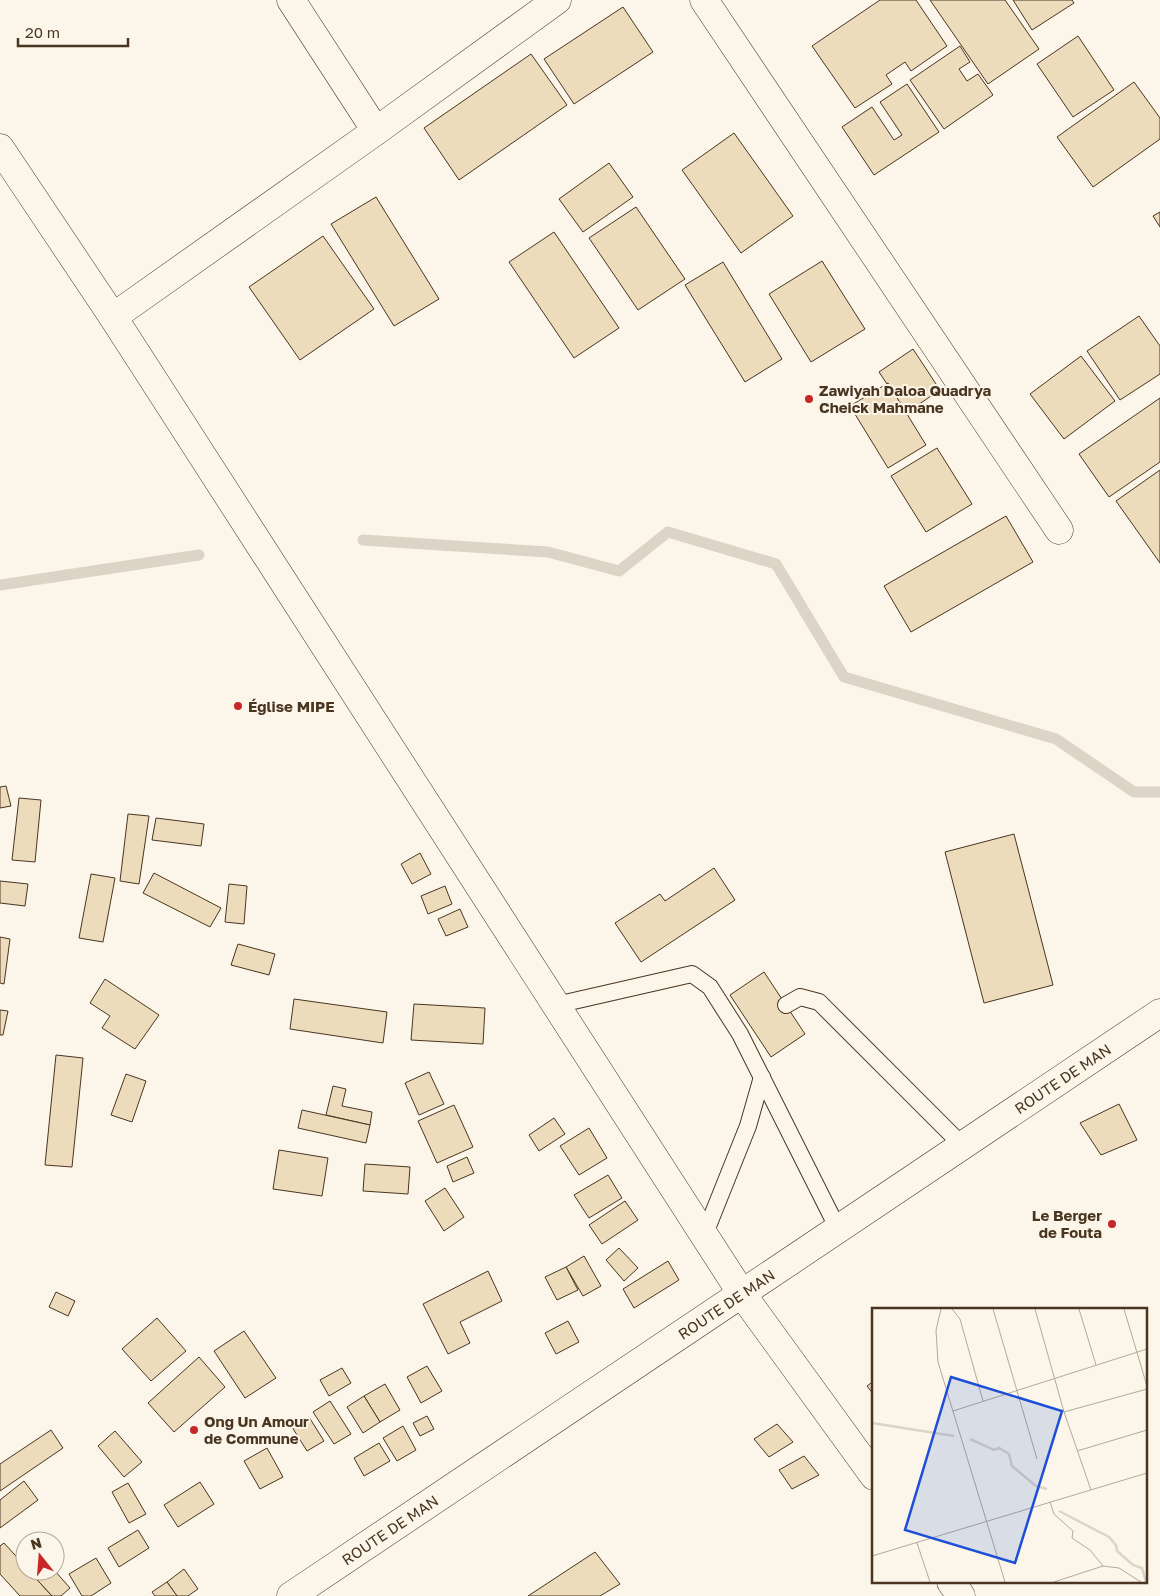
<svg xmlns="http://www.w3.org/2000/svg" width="1160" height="1596" font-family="'Golos Text',sans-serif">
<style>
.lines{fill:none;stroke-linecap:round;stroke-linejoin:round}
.stream{stroke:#dcd4c6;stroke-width:11}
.building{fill:#ecdcbc;stroke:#4a3520}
.lane-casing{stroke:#4a3520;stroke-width:18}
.street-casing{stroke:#4a3520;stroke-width:29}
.secondary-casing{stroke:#4a3520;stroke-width:29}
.highway-casing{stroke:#4a3520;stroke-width:29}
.lane{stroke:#fbf6e9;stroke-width:16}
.street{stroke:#fbf6e9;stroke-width:28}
.secondary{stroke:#fbf6e9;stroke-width:28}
.highway{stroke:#fbf6e9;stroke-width:28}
.poi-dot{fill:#c62828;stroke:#fbf6e9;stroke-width:2}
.labels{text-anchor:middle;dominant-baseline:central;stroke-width:4;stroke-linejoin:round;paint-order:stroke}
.poi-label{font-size:15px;font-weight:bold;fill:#4a3520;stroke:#fbf6e9;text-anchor:start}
.street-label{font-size:15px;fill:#4a3520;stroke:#fbf6e9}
.inset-river{fill:none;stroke:#dcd4c6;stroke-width:2.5}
.inset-road{fill:none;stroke:#b4a999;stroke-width:1}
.view{fill:#1d4ed8;fill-opacity:0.15;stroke:#1d4ed8;stroke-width:2.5}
.inset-edge{fill:none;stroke:#4a3520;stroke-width:2.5}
</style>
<rect width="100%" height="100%" fill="#fbf6e9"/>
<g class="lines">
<g class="stream">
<polyline points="363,540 548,552 619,571 668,532 776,564 844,677 1056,739 1134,792 1160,792"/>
<polyline points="0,585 199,555"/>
</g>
</g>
<g class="building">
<polygon points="880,0 916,0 947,46 911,71 905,62 886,75 892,84 855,108 812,46"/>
<polygon points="930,0 1005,0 1039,49 988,84"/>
<polygon points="1013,0 1072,0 1074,3 1032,30"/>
<polygon points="623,7 653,52 574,104 544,59"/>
<polygon points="1078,36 1114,90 1073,117 1037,64"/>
<polygon points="960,46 970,62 959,69 967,81 978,74 993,95 944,129 910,80"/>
<polygon points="531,54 567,105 459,180 424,128"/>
<polygon points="1134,82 1160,118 1160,139 1093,187 1057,137"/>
<polygon points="907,84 939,132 874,175 842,127 872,107 894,140 902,135 880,102"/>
<polygon points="734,133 793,216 741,253 682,170"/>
<polygon points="609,163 633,197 583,232 559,199"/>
<polygon points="376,197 439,299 394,326 331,224"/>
<polygon points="636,207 685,279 638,310 589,238"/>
<polygon points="1160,212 1160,227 1153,216"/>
<polygon points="554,232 619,328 574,358 509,262"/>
<polygon points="323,236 374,309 300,360 249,287"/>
<polygon points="822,261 865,329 811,362 769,294"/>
<polygon points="723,262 782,359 745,382 685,285"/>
<polygon points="1139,316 1160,346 1160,374 1120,400 1087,351"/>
<polygon points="913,349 940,390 906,413 879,372"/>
<polygon points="1081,356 1115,401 1064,439 1030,394"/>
<polygon points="888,383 926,445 888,468 850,406"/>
<polygon points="1160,398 1160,462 1109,497 1079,454"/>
<polygon points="937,448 972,504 926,532 891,476"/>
<polygon points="1160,470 1160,563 1116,501"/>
<polygon points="1006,516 1033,562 911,632 884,586"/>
<polygon points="6,786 11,806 0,808 0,787"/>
<polygon points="19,798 41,800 35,862 12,860"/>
<polygon points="128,814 149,816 139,884 120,881"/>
<polygon points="156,818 204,824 201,846 152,840"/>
<polygon points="1014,834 1053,985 984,1003 945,852"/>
<polygon points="420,853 431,874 412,884 401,864"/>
<polygon points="714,868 735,900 641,962 615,923 660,894 665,901"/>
<polygon points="154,873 221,908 210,927 143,893"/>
<polygon points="91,874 115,878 103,942 79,938"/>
<polygon points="0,881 28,884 25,906 0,903"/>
<polygon points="229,884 247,886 244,924 225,922"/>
<polygon points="445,886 452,904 428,914 421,896"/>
<polygon points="460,909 468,927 446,936 438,919"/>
<polygon points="0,937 10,939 4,984 0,983"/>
<polygon points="238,944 275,954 269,975 231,965"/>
<polygon points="764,972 805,1034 771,1057 730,995"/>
<polygon points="105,979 159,1015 135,1049 102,1028 110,1016 90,1003"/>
<polygon points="294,999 387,1012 383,1043 290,1029"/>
<polygon points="414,1004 485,1008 483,1044 411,1040"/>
<polygon points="0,1010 8,1011 3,1035 0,1035"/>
<polygon points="56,1055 83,1058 72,1167 45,1165"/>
<polygon points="429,1072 444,1104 419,1115 405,1083"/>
<polygon points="126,1074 146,1081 132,1122 111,1115"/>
<polygon points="333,1086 346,1089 342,1106 372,1112 370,1125 326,1115"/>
<polygon points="1119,1104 1137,1140 1101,1155 1080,1123"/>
<polygon points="454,1105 473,1147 437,1163 418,1121"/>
<polygon points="302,1110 370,1125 366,1143 298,1128"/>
<polygon points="554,1118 565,1134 539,1151 529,1135"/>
<polygon points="589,1128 607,1158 579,1175 560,1146"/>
<polygon points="279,1150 328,1158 322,1196 273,1189"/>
<polygon points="467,1157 474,1173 453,1182 447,1166"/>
<polygon points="365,1164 410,1167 408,1194 363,1191"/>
<polygon points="608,1175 622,1198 589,1218 574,1195"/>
<polygon points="445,1188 464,1217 444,1231 425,1201"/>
<polygon points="625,1201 638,1220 602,1244 589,1225"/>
<polygon points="619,1248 638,1268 624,1281 606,1260"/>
<polygon points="584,1256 601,1286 583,1296 566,1267"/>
<polygon points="668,1261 679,1280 634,1308 623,1289"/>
<polygon points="566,1267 578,1290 557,1300 545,1277"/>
<polygon points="488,1271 502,1301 460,1322 470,1343 448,1354 423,1304"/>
<polygon points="56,1292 75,1301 68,1316 49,1307"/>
<polygon points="157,1318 186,1351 151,1381 122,1349"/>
<polygon points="568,1321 579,1342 556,1354 545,1333"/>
<polygon points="244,1331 276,1378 245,1398 214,1351"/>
<polygon points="199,1357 225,1387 174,1432 148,1403"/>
<polygon points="427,1366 442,1391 421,1403 407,1377"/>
<polygon points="342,1368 351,1383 329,1396 320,1380"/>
<polygon points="874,1381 874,1395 867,1386"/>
<polygon points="385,1384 400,1410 380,1422 364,1396"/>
<polygon points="364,1396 380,1422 363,1433 347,1407"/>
<polygon points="330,1401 351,1434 334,1444 313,1412"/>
<polygon points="427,1416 434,1429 420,1436 413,1423"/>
<polygon points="309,1417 324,1441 307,1451 292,1427"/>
<polygon points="777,1424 793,1442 769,1457 754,1439"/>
<polygon points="403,1426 416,1450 397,1461 383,1438"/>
<polygon points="51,1430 63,1448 0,1491 0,1464"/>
<polygon points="115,1431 142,1462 124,1477 98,1446"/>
<polygon points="379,1443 390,1461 364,1476 354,1458"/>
<polygon points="267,1448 283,1477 260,1489 244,1461"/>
<polygon points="804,1456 819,1475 792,1489 779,1470"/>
<polygon points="24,1481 38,1500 0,1528 0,1500"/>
<polygon points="200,1482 214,1504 178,1527 164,1505"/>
<polygon points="128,1483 146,1514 129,1523 112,1492"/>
<polygon points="138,1530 149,1548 119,1567 108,1548"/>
<polygon points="4,1543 25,1566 25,1571 29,1571 52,1596 20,1596 0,1574 0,1546"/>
<polygon points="595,1552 620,1584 600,1596 528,1596"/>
<polygon points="96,1558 111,1583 91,1596 82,1596 69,1574"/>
<polygon points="184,1569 198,1589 188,1596 177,1596 167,1582"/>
<polygon points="34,1571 55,1571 70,1588 61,1596 52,1596 31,1573"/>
<polygon points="167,1582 177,1596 155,1596 152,1592"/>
</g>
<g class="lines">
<defs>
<g id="lane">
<polyline points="556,1005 692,974 710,987 740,1034 838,1229"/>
<polyline points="786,1005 800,997 819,1002 963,1146"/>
<polyline points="704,1236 748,1126 762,1077"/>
</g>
<g id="street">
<polyline points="291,0 376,131"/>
<polyline points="704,0 1059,530"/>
<polyline points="113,317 376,131 557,0"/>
</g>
<g id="secondary">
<polyline points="0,148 113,317 742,1294 874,1476"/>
<polyline points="951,1582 961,1596"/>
</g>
<g id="highway">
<path id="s1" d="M291 1596 1160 1013"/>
</g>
</defs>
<use href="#lane" class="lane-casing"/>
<use href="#street" class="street-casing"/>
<use href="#secondary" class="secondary-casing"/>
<use href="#highway" class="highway-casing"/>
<use href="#lane" class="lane"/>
<use href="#street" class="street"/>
<use href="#secondary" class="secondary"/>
<use href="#highway" class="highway"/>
</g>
<g class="poi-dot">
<circle cx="809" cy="399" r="5"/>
<circle cx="238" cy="706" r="5"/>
<circle cx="1112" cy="1224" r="5"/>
<circle cx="194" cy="1430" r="5"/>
</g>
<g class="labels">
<g class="poi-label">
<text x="819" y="390">Zawiyah Daloa Quadrya<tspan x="819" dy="17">Cheick Mahmane</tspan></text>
<text x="248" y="706">Église MIPE</text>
<text x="1102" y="1215" text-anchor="end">Le Berger<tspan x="1102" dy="17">de Fouta</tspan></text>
<text x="204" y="1421">Ong Un Amour<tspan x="204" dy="17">de Commune</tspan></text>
</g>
<g class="street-label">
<text stroke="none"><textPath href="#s1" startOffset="929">ROUTE DE MAN</textPath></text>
<text stroke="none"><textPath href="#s1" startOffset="524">ROUTE DE MAN</textPath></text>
<text stroke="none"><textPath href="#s1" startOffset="119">ROUTE DE MAN</textPath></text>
</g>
</g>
<g transform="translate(872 1308)">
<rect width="275" height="275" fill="#fbf6e9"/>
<path class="inset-river" d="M0 115 82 128M98 131 122 142 127 140 137 146 140 158 164 178 175 181M187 203 237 229 244 237 245 243 261 257 270 260 274 274"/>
<path class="inset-road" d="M69 1 64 22 66 54 133 274M80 1 88 11 111 93M121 1 165 151M163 1 192 104 219 182M207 1 224 57M252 1 275 78M81 103 275 41M192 104 275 81M205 143 275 122M178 194 182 206 201 223 200 230 218 242 231 258 247 260 269 274M45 235 58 274M0 248 275 165M182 274 231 258"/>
<path class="view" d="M79 69 190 103 143 255 33 222Z"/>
<rect width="275" height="275" class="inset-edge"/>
</g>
<g transform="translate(40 1556) rotate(343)"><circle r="24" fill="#fbf6e9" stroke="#b4a999"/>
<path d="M0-4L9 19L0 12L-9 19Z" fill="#c62828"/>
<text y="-8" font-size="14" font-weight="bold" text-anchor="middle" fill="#4a3520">N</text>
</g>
<path d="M18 38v8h110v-8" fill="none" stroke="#4a3520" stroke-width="2.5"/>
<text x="25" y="38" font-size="15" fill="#4a3520" stroke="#fbf6e9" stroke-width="4" paint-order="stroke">20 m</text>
</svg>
